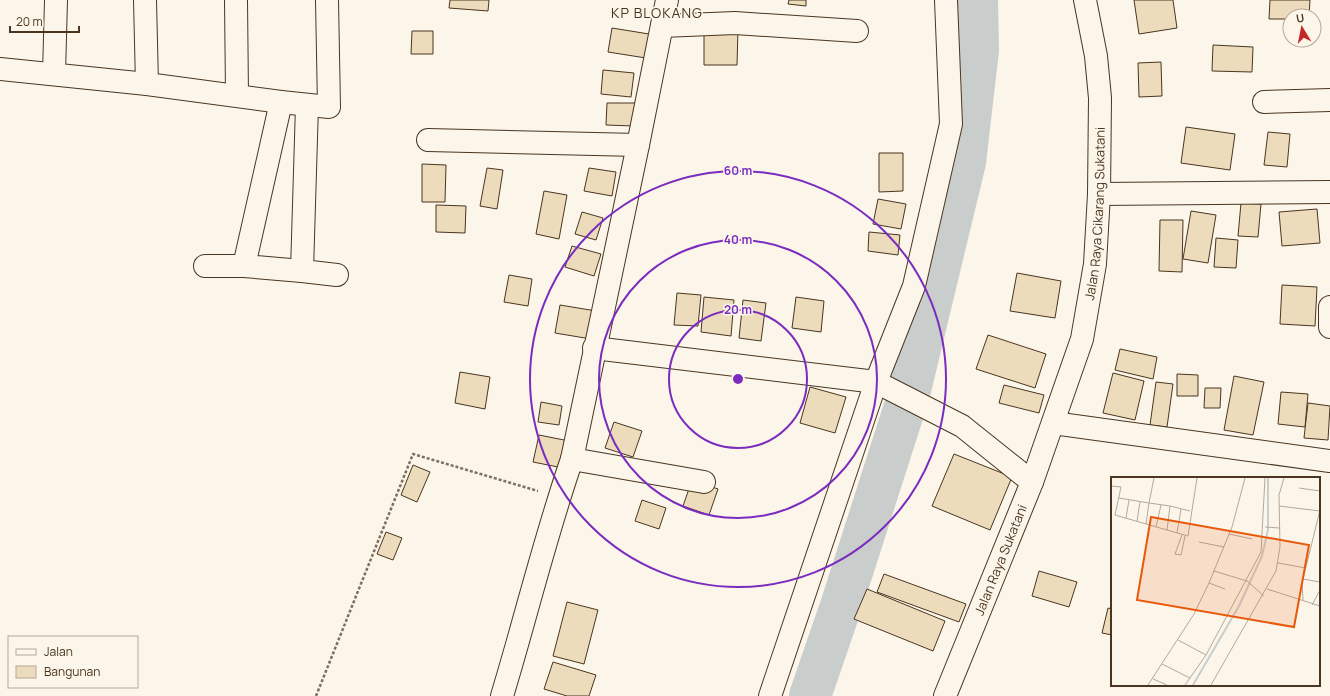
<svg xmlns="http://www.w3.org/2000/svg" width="1330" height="696" font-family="Manrope,sans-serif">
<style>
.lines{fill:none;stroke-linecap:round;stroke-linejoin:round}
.river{stroke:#c9cecd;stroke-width:42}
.building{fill:#ecdcbc;stroke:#4a3520}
.minor-casing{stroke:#4a3520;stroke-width:24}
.major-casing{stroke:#4a3520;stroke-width:24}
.path{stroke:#7f6f5c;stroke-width:2.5;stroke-dasharray:3 2;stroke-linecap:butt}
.minor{stroke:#fbf6e9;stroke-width:22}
.major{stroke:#fbf6e9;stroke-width:22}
.ring{fill:none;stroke:#7b2cbf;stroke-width:2}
.labels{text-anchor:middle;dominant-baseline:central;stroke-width:3;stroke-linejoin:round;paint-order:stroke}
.street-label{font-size:13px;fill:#4a3520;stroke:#fbf6e9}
.neighbourhood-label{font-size:14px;letter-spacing:1px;fill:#4a3520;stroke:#fbf6e9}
.inset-river{fill:none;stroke:#c9cecd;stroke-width:2}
.inset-road{fill:none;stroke:#b4a999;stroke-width:1}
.view{fill:#e8590c;fill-opacity:0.15;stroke:#e8590c;stroke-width:2}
.inset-edge{fill:none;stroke:#4a3520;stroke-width:2}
.centre{fill:#7b2cbf;stroke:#fbf6e9;stroke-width:2}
.ring-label{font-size:12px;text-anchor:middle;font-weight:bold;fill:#7b2cbf;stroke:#fbf6e9;stroke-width:3;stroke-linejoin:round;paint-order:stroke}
</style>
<rect width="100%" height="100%" fill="#fbf6e9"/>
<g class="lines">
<polyline class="river" points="810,696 842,603 909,394 965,162 978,50 977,0"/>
</g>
<g class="building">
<polygon points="450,0 489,0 488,11 449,8"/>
<polygon points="789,0 806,0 806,6 788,4"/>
<polygon points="1134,0 1173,0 1177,28 1139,34"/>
<polygon points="1270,0 1310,0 1309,16 1290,16 1290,19 1269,19"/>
<polygon points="612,28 649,34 646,58 608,52"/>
<polygon points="704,29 738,29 737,65 704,65"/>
<polygon points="412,31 433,31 433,54 411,54"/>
<polygon points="1213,45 1253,47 1252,72 1212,71"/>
<polygon points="1161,62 1162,96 1139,97 1138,63"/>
<polygon points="603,70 634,73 631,97 601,94"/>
<polygon points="607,103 635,103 634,126 606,125"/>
<polygon points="1186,127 1235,134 1230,170 1181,163"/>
<polygon points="1268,132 1290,134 1287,167 1264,165"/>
<polygon points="879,153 903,153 903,191 879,192"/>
<polygon points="422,164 446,165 445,202 422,202"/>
<polygon points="487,168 503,170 497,209 480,206"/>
<polygon points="589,168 616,172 612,196 584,191"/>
<polygon points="544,191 567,195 559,239 536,234"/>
<polygon points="878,199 906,204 901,229 873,224"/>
<polygon points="1241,203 1261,204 1258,237 1238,236"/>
<polygon points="436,205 466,206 465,233 436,232"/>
<polygon points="1317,209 1320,243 1282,246 1279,212"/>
<polygon points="1191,211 1216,215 1208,263 1183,259"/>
<polygon points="582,212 603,218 596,240 575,234"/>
<polygon points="1160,220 1183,220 1182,272 1159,271"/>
<polygon points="869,232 900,235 898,255 868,251"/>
<polygon points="1216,238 1238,240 1236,268 1214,267"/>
<polygon points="572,246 601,254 594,276 565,267"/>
<polygon points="1017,273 1061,281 1055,318 1010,311"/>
<polygon points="509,275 532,279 528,306 504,302"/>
<polygon points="1282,285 1317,287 1315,326 1280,324"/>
<polygon points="677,293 701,295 698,326 674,325"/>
<polygon points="704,297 734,300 731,336 701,332"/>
<polygon points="796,297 824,301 821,332 792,328"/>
<polygon points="743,300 766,303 761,341 739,338"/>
<polygon points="560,305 596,311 591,339 555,333"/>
<polygon points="988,335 1046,354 1035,388 976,369"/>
<polygon points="1120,349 1157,357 1153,379 1115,370"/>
<polygon points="460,372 490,377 485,409 455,403"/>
<polygon points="1113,373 1144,381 1135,420 1103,413"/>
<polygon points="1177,374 1198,375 1198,396 1177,396"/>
<polygon points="1234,376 1264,382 1253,435 1224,430"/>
<polygon points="1156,382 1173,384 1167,427 1150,425"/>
<polygon points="1004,385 1044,395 1039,413 999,403"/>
<polygon points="810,387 846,397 835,433 800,423"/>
<polygon points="1205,388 1221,388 1220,408 1204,408"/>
<polygon points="1281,392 1308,394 1305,427 1278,424"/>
<polygon points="541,402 562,406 559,425 538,422"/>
<polygon points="1308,403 1330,406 1328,440 1304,438"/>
<polygon points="614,422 642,431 633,457 605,448"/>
<polygon points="539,435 569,441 563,468 533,462"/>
<polygon points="954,454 1012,477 990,530 932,506"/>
<polygon points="413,465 430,472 417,502 401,495"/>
<polygon points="692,480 718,489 709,515 683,506"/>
<polygon points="642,500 666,508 659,529 635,521"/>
<polygon points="386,532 402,538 393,560 377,554"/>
<polygon points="1039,571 1077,582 1069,607 1032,596"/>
<polygon points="884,574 966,604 959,622 877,592"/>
<polygon points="867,589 945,621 933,651 854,619"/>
<polygon points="567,602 598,610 584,664 553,656"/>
<polygon points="1108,608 1112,609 1112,635 1102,633"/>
<polygon points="553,662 596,675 589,696 567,696 544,689"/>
</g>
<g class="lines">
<defs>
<g id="minor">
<polyline points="145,0 147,84 281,102 329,107 327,0"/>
<polyline points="236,0 237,95"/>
<polyline points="662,26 735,23 857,31"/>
<polyline points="0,69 147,84"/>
<polyline points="54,74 56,0"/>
<polyline points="281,102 244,266 302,271 307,105"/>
<polyline points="1264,102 1330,100"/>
<polyline points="428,140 638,145"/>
<polyline points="1099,194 1330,192"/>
<polyline points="205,266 244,266"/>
<polyline points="302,271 337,275"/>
<polyline points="1330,307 1330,327"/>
<polyline points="594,348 876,382 962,426 1032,482"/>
<polyline points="1053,423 1330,461"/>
<polyline points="572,459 704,482"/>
<path d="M502 696C526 617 545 537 572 459L638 145 667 0"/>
<polyline points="770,696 876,382 914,286 951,124 946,0"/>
</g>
<g id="major">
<path id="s1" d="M945 696 1032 482 1082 339 1095 264 1099 194 1100 98 1096 56 1085 0"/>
</g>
</defs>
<use href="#minor" class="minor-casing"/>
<use href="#major" class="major-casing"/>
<polyline class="path" points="316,696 413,454 538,491"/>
<use href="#minor" class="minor"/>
<use href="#major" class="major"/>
</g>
<g class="ring">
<circle cx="738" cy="379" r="69"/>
<circle cx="738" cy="379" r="139"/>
<circle cx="738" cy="379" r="208"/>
</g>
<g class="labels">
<g class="street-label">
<text stroke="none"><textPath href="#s1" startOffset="509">Jalan Raya Cikarang Sukatani</textPath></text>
<text stroke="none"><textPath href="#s1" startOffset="147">Jalan Raya Sukatani</textPath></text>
</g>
<g class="neighbourhood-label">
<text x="657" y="12">KP BLOKANG</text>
</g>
</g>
<g transform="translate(1111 477)">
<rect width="209" height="209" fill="#fbf6e9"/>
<path class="inset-river" d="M82 208 128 129 151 79 157 53V1"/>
<path class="inset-road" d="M0 9 10 10 4 38 56 53M188 11 209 14M8 21 38 26 43 1M168 29 209 34M79 34 59 29 56 53 77 59 86 1M15 41 18 23M26 44 29 25M35 47 38 26 59 29M45 50 50 28M154 50 169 51M66 56 70 32M118 57 141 62M71 58 64 77 70 78 74 59M88 65 113 70M167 86 195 91M103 94 136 104 153 119M192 102 209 105M98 106 114 112M156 112 209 129M192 123 191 106 209 33M201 128 209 113M67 163 95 178M51 187 79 201M42 202 56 208M37 208 83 137 98 106 121 50 134 1M74 208 95 178 150 75 154 1M100 208 165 94 169 70 168 18 173 1"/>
<path class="view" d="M40 40 198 68 183 150 26 123Z"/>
<rect width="209" height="209" class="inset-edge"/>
</g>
<circle cx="738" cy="379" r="6" class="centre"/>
<g class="ring-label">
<text x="738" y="175">60 m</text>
<text x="738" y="244">40 m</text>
<text x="738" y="314">20 m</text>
</g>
<rect x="8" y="636" width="130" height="52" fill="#fbf6e9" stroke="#b4a999"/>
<rect x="16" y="649" width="20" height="6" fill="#fbf6e9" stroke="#b4a999"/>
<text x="44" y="656" font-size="12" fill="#4a3520">Jalan</text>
<rect x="16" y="666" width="20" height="12" fill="#ecdcbc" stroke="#b4a999"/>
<text x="44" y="676" font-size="12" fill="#4a3520">Bangunan</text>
<g transform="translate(1302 28) rotate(350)"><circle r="19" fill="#fbf6e9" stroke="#b4a999"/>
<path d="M0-3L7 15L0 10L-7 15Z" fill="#c62828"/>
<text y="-6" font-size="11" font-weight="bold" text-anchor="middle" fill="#4a3520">U</text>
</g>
<path d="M10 26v6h69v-6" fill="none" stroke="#4a3520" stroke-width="2"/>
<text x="16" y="26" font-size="12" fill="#4a3520" stroke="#fbf6e9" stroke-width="3" paint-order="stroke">20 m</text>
</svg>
